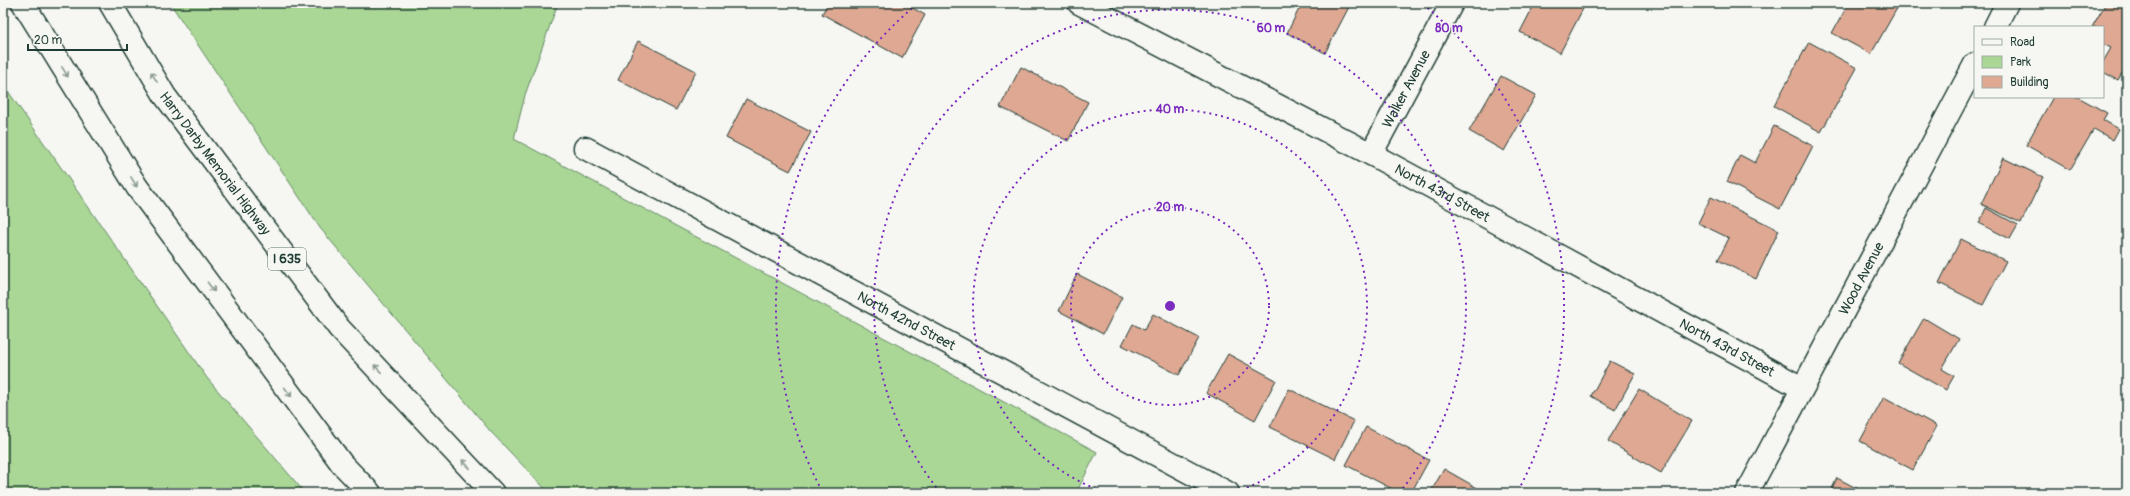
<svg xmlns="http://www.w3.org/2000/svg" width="2130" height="496" font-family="Pangolin,sans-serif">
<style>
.green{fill:#aad796;stroke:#648a65}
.building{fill:#dea893;stroke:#1f3d34}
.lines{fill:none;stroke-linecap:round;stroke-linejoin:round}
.minor-casing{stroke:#1f3d34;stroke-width:25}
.motorway-casing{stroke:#1f3d34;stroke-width:25}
.minor{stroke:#f6f6f2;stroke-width:22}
.motorway{stroke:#f6f6f2;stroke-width:22}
.oneway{stroke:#8a9a93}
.ring{fill:none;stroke:#7b2cbf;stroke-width:2;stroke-dasharray:2 4}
.labels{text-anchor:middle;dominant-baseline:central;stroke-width:3;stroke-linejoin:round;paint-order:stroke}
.shield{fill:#f6f6f2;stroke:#60746d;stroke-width:1}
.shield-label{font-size:13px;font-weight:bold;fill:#1f3d34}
.street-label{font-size:14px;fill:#1f3d34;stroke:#f6f6f2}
.centre{fill:#7b2cbf;stroke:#f6f6f2;stroke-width:2}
.ring-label{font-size:12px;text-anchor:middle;font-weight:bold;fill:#7b2cbf;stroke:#f6f6f2;stroke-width:3;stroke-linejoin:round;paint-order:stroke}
</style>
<rect width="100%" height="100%" fill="#f6f6f2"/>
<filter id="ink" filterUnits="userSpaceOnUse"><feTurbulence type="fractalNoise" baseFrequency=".025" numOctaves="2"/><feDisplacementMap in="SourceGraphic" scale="8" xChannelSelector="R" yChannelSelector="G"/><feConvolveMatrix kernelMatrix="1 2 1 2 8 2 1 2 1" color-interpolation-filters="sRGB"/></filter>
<g filter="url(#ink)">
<g class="green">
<polygon points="170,3 558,3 525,95 514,139 1097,452 1076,493 549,493 491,432 320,228"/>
<polygon points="3,84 207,378 305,493 3,493"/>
</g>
<g class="building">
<polygon points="828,3 904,3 925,15 902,58 822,14"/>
<polygon points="1302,3 1351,3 1325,53 1287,33"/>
<polygon points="1535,3 1586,3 1560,53 1520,32"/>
<polygon points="1849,3 1900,3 1871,54 1832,33"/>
<polygon points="2106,3 2127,3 2127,65 2118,80 2103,72 2103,62 2111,48 2103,44 2103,27 2092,27"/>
<polygon points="638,41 696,71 676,110 618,80"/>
<polygon points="1809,42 1857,68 1821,132 1774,106"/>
<polygon points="1021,67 1088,102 1068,141 1000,107"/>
<polygon points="1501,76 1536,95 1504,151 1469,131"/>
<polygon points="2053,97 2078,97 2107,113 2103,120 2119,129 2113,140 2094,129 2070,170 2026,145"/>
<polygon points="746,99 811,132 790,171 726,138"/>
<polygon points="1774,126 1813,146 1780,209 1727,182 1740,155 1755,163"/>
<polygon points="2003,158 2043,177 2021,223 1981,204"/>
<polygon points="1711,197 1779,230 1756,279 1718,260 1729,238 1698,223"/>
<polygon points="1986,208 2018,225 2010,239 1979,223"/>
<polygon points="1961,239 2006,261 1983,305 1939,283"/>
<polygon points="1077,274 1122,297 1103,334 1059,311"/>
<polygon points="1153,314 1199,338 1179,375 1122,345 1133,324 1144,330"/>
<polygon points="1924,318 1959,339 1942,369 1954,376 1946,390 1898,363"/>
<polygon points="1228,354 1276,380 1255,420 1206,393"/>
<polygon points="1610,361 1635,374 1615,410 1591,396"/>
<polygon points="1289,389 1354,421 1335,459 1270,427"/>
<polygon points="1639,389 1692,421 1661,473 1608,441"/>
<polygon points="1884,397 1937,426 1913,470 1860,441"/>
<polygon points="1366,427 1429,460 1411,493 1400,493 1346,465"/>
<polygon points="1444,469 1486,493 1430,493"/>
<polygon points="1837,478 1866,493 1830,493"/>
</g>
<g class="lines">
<defs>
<g id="minor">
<path id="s1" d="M1079 3 1371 154 1802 388"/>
<polyline points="1995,27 2007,3"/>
<path id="s2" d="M585 148 1228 493"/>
<path id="s3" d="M1371 154 1452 3"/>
<path id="s4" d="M1747 493 1975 64"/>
</g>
<g id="motorway">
<polyline points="23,3 137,187 342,464 370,493"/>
<path id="s5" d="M110 3 165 96 339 328 493 493"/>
</g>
</defs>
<use href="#minor" class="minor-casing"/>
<use href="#motorway" class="motorway-casing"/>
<use href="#minor" class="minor"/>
<use href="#motorway" class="motorway"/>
</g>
<defs><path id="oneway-shaft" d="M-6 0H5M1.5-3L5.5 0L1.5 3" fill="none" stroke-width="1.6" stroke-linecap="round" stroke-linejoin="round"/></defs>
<g class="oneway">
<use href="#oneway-shaft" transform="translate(65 72) rotate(58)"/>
<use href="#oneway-shaft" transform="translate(154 77) rotate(-121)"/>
<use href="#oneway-shaft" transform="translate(134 182) rotate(58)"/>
<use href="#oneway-shaft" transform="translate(211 287) rotate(53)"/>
<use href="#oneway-shaft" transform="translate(378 369) rotate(-133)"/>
<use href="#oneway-shaft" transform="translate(288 392) rotate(53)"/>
<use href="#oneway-shaft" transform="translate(466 464) rotate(-133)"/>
</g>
</g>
<g class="ring">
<circle cx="1170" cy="306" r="99"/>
<path d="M1107 493A197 197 0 1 1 1233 493"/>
<path d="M940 492A296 296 0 1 1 1400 492"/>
<path d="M822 491A394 394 0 0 1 917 4M1423 4A394 394 0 0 1 1518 491"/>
</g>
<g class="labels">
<rect class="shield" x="268" y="248" width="38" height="22" rx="3"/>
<g class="shield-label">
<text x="287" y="259">I 635</text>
</g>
<g class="street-label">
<text stroke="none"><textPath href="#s3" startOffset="74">Walker Avenue</textPath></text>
<text stroke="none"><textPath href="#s5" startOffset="192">Harry Darby Memorial Highway</textPath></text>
<text stroke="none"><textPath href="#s1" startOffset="410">North 43rd Street</textPath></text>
<text stroke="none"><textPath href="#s4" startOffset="243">Wood Avenue</textPath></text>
<text stroke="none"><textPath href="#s2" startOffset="365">North 42nd Street</textPath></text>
<text stroke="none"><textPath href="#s1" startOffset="734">North 43rd Street</textPath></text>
</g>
</g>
<circle cx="1170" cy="306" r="6" class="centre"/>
<g class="ring-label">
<text x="1449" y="32">80 m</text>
<text x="1271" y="32">60 m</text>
<text x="1170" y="113">40 m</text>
<text x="1170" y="211">20 m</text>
</g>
<rect width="2130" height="496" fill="none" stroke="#f6f6f2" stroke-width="16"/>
<rect x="8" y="8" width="2114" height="480" fill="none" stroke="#1f3d34" stroke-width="1.5" filter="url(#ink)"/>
<rect x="1974" y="26" width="130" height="72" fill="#f6f6f2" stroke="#a0aca6"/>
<rect x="1982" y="39" width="20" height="6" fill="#f6f6f2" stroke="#a0aca6"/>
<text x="2010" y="46" font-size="12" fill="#1f3d34">Road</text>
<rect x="1982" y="56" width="20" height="12" fill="#aad796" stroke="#a0aca6"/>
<text x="2010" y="66" font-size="12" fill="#1f3d34">Park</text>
<rect x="1982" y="76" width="20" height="12" fill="#dea893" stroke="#a0aca6"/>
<text x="2010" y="86" font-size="12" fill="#1f3d34">Building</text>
<path d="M28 44v6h99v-6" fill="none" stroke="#1f3d34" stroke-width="2"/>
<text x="34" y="44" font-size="12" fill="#1f3d34" stroke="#f6f6f2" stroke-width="3" paint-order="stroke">20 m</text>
</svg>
